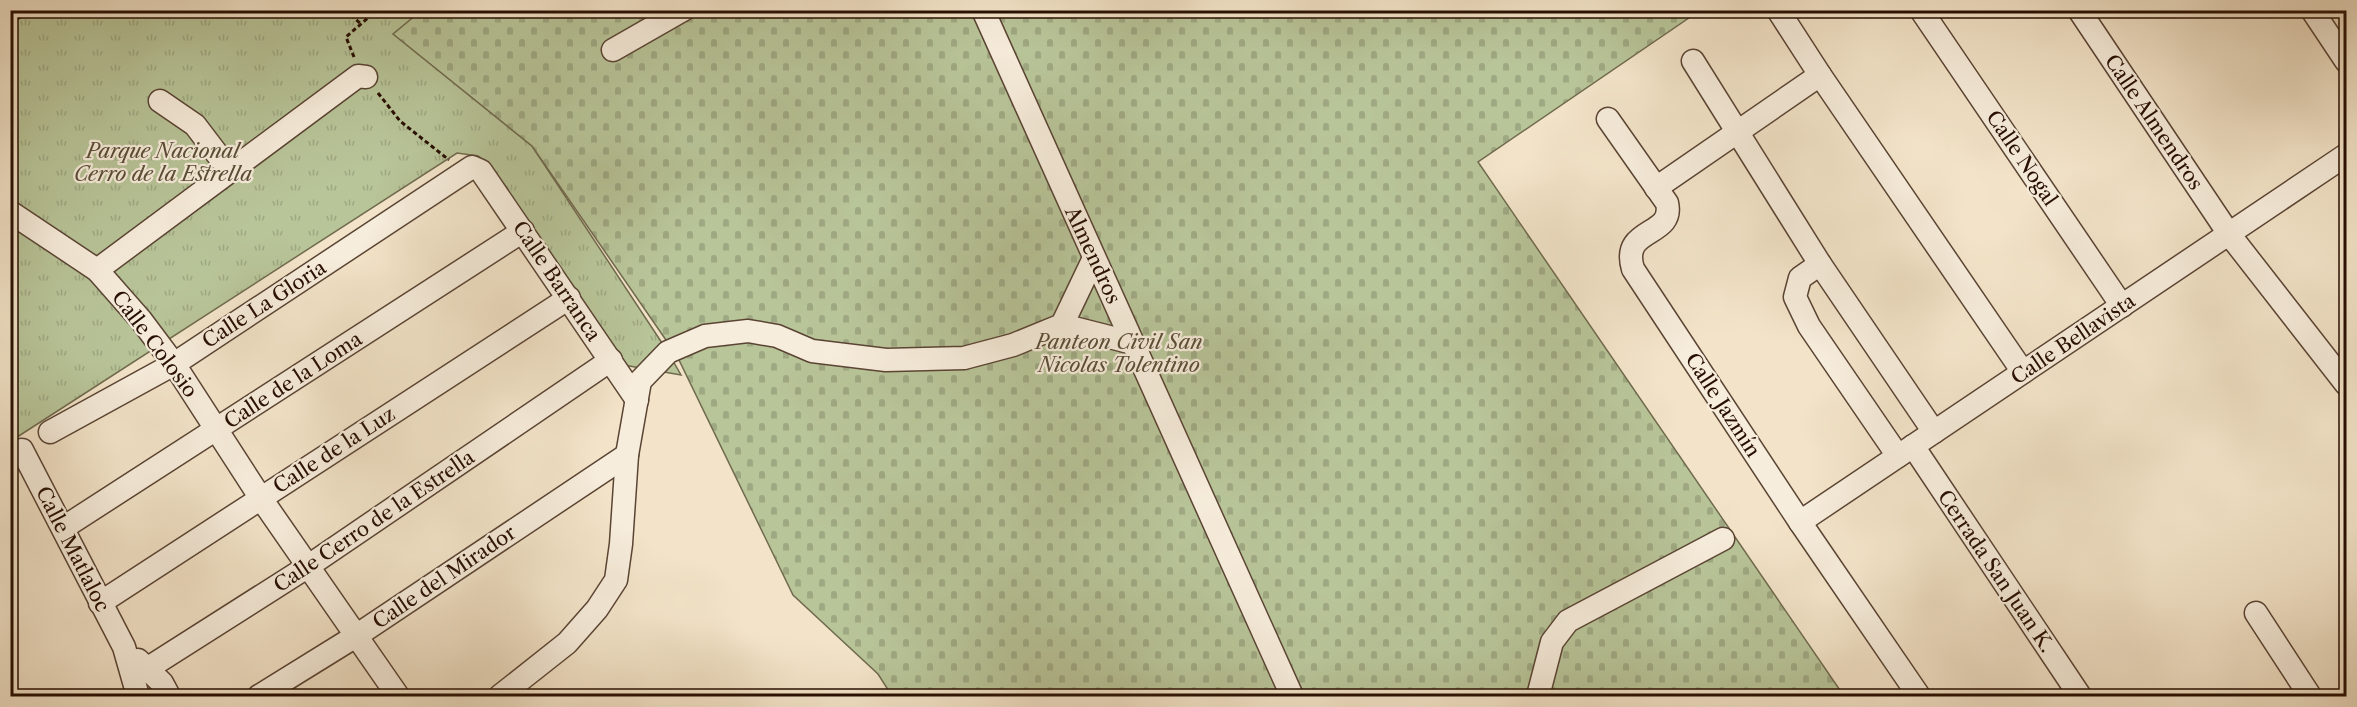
<svg xmlns="http://www.w3.org/2000/svg" width="2357" height="707" font-family="'Libre Caslon Text',serif">
<style>
.grass{fill:url(#grass-tufts);stroke:#706a4e;stroke-width:1.5}
.cemetery{fill:url(#cemetery-stones);stroke:#706a4e;stroke-width:1.5}
.lines{fill:none;stroke-linecap:round;stroke-linejoin:round}
.minor-casing{stroke:#5a4434;stroke-width:25}
.path{stroke:#270e02;stroke-width:3;stroke-dasharray:4.5 3;stroke-linecap:butt}
.minor{stroke:#f7eddc;stroke-width:22}
.labels{text-anchor:middle;dominant-baseline:central;stroke-width:4.5;stroke-linejoin:round;paint-order:stroke}
.street-label{font-size:20px;fill:#270e02;stroke:#f7eddc}
.park-label{font-size:20px;font-style:italic;fill:#5a4e37;stroke:#f7eddc}
</style>
<defs>
<pattern id="grass-tufts" width="24" height="20" patternUnits="userSpaceOnUse" patternTransform="scale(1.5)"><rect width="24" height="20" fill="#b8c599"/><path d="M3 7l-1-3M5 7V3M7 7l1-3M15 17l-1-3M17 17v-4M19 17l1-3" fill="none" stroke="#9ea882"/></pattern>
<pattern id="cemetery-stones" width="16" height="16" patternUnits="userSpaceOnUse" patternTransform="scale(1.5)"><rect width="16" height="16" fill="#b8c599"/><path d="M2 7V4a2 2 0 0 1 4 0v3zM10 15v-3a2 2 0 0 1 4 0v3z" fill="#9ea882"/></pattern>
</defs>
<rect width="100%" height="100%" fill="#f3e4c9"/>
<filter id="stains"><feTurbulence type="fractalNoise" baseFrequency=".00333" numOctaves="4"/><feColorMatrix values="0 0 0 0 .2 0 0 0 0 .09 0 0 0 0 .02 0 0 0 .5 -.17"/></filter>
<radialGradient id="worn" r=".72"><stop offset=".6" stop-color="#630" stop-opacity="0"/><stop offset="1" stop-color="#630" stop-opacity=".3"/></radialGradient>
<polygon class="grass" points="11,11 422,11 394,34 532,146 666,349 681,375 618,364 493,169 478,156 457,153 11,441"/>
<polygon class="cemetery" points="422,10 1699,11 1478,162 1844,696 892,696 878,674 793,595 677,356 532,146 393,34"/>
<g class="lines">
<defs>
<g id="minor">
<polyline points="983,10 1292,696"/>
<polyline points="1778,10 1820,75 2023,372"/>
<polyline points="1921,10 2122,306"/>
<polyline points="2079,10 2229,234 2346,384"/>
<polyline points="2312,10 2346,61"/>
<polyline points="613,50 683,10"/>
<polyline points="1693,61 1820,264 1934,432"/>
<polyline points="160,101 195,125 230,171"/>
<path d="M1608 119 1667 203C1675 238 1620 226 1633 269L1800 522 1919 696"/>
<polyline points="1656,188 1820,75"/>
<polyline points="10,212 97,270 141,320 174,364 260,497 398,696"/>
<polyline points="1820,264 1800,278 1795,297 1809,326 1898,456"/>
<polyline points="97,270 358,76 366,77"/>
<polyline points="1062,325 1133,343"/>
<polyline points="50,432 174,364 472,167 481,171 637,400"/>
<polyline points="1913,446 2080,696"/>
<polyline points="22,450 124,647 138,696"/>
<polyline points="1800,522 2346,155"/>
<polyline points="63,528 523,231"/>
<polyline points="100,603 569,298"/>
<polyline points="2256,613 2310,696"/>
<polyline points="138,660 162,683 169,696"/>
<polyline points="134,677 307,567 611,360"/>
<polyline points="259,696 356,636 627,455"/>
<polyline points="500,696 567,643 597,609 616,580 621,544 627,455 640,381 668,352 705,336 748,331 777,336 812,351 886,360 964,358 1013,345 1062,325 1094,258"/>
<polyline points="1538,696 1552,642 1568,621 1723,539"/>
</g>
</defs>
<use href="#minor" class="minor-casing"/>
<g class="path">
<polyline points="345,10 360,23"/>
<polyline points="10,22 36,10"/>
<polyline points="354,57 346,37 377,10"/>
<polyline points="378,93 400,121 449,160"/>
</g>
<use href="#minor" class="minor"/>
</g>
<g class="labels">
<g class="street-label">
<text transform="translate(2154 122) rotate(56)">Calle Almendros</text>
<text transform="translate(2022 158) rotate(56)">Calle Nogal</text>
<text transform="translate(1093 255) rotate(65)">Almendros</text>
<text transform="translate(557 281) rotate(56)">Calle Barranca</text>
<text transform="translate(264 304) rotate(-33)">Calle La Gloria</text>
<text transform="translate(2073 339) rotate(-34)">Calle Bellavista</text>
<text transform="translate(155 344) rotate(53)">Calle Colosio</text>
<text transform="translate(293 380) rotate(-33)">Calle de la Loma</text>
<text transform="translate(1723 405) rotate(57)">Calle Jazmín</text>
<text transform="translate(334 450) rotate(-33)">Calle de la Luz</text>
<text transform="translate(374 521) rotate(-34)">Calle Cerro de la Estrella</text>
<text transform="translate(73 549) rotate(63)">Calle Matlaloc</text>
<text transform="translate(1996 571) rotate(56)">Cerrada San Juan K.</text>
<text transform="translate(444 577) rotate(-34)">Calle del Mirador</text>
</g>
<g class="park-label">
<text x="163" y="151">Parque Nacional<tspan x="163" dy="23">Cerro de la Estrella</tspan></text>
<text x="1119" y="342">Panteon Civil San<tspan x="1119" dy="23">Nicolas Tolentino</tspan></text>
</g>
</g>
<rect width="2357" height="707" fill="none" stroke="#f3e4c9" stroke-width="36"/>
<rect x="12" y="12" width="2333" height="683" fill="none" stroke="#270e02" stroke-width="3"/>
<rect x="18" y="18" width="2321" height="671" fill="none" stroke="#270e02" stroke-width="1.5"/>
<rect width="100%" height="100%" filter="url(#stains)"/>
<rect width="100%" height="100%" fill="url(#worn)"/>
</svg>
